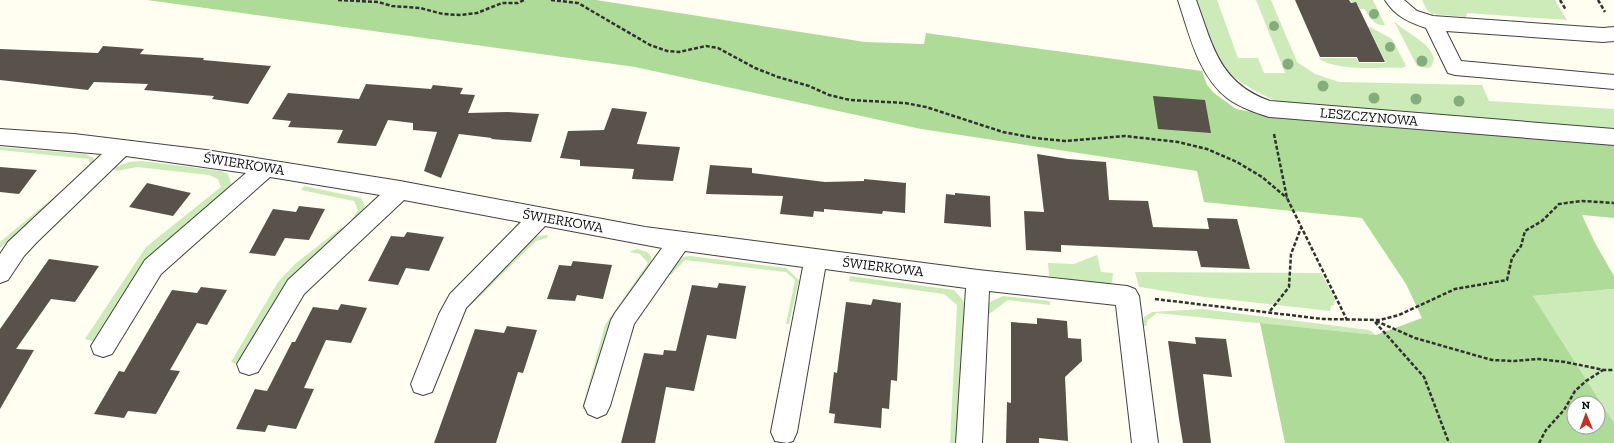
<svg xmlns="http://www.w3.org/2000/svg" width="1614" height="443" font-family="'Zilla Slab',serif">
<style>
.green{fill:#ccebb9}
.forest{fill:#aedc98;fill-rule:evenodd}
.building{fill:#58524b}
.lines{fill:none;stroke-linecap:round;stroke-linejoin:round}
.minor-casing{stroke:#424242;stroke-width:2}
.path{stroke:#313131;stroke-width:2.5;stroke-dasharray:4 2;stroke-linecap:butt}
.minor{fill:#fff;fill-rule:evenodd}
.tree{fill:#85ad7c}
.labels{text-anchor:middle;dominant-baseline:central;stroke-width:4;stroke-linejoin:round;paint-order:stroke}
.street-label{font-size:14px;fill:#0f0f0f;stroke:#fff}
</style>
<rect width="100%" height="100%" fill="#fffef1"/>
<g class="green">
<polygon points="1196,0 1217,0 1238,58 1258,58 1264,73 1285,73 1256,0 1271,0 1297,62 1315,74 1339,82 1482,85 1489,101 1614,109 1614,129 1292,105 1273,100 1252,89 1233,77 1218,62"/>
<path d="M1350 0H1373L1385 25C1375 27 1369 17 1365 9H1360L1356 2H1351Z"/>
<polygon points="1422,0 1555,0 1567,20 1467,13 1466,17 1432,14 1427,10"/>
<path d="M1394 21C1405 33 1431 42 1434 59L1431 67 1427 68 1417 66Z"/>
<path d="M1368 26 1392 39 1406 66 1402 68C1379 67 1337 72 1318 58H1356L1359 63H1386Z"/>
<polygon points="0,147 85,154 92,157 95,161 90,171 0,248 0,242 90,167 89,159 0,150"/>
<polygon points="142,161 221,171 228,174 232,187 95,342 85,339 146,247 221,187 218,179 209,175 137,167 117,171 112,168 129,162"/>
<polygon points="304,186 361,198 365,206 363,214 356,220 352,219 358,210 354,201 301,190"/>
<polygon points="342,227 346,231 286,285 278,295 238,364 231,362 278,282 295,264"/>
<polygon points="548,235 547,238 536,241 469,307 473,300 530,241 537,236"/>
<polygon points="637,249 647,252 651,256 651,266 588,409 582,409 605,325 648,263 640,254 629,252"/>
<polygon points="1097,255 1101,272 1113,273 1112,282 1108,286 1049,276 1048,263 1074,264"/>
<polygon points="690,256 786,268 799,280 789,324 786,324 795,280 786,272 685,260 671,275 667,273 683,257"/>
<polygon points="1135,272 1321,273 1335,299 1334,305 1331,306 1330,311 1204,297 1139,287"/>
<polygon points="850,276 954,290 962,299 966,306 958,443 950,443 957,305 944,294 849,281"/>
<polygon points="1614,289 1614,423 1533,296"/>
<polygon points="1003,296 1050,301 1050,305 1008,300 988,315 981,315 990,302"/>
<polygon points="1202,309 1369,330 1376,335 1157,313 1148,320 1146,326 1142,326 1144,317 1152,312"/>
</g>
<path class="forest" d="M147 0H596L865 42 924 44 926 33 1202 71 1207 85 1214 93 1236 109 1282 118 1614 145V218L1582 215 1595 243 1614 276V289L1533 296 1614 423V443H1285L1260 323 1376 335 1422 318 1406 284 1362 218 1204 202 1197 171 921 129 635 67ZM1574 403H1598V427H1574Z"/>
<g class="building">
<polygon points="1295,0 1349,0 1351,3 1356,2 1385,62 1359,62 1357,57 1320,57"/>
<polygon points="103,46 144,49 140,54 204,58 203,60 271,66 248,104 212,99 214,96 144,90 148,84 94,82 88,90 0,80 0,49 98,53"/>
<polygon points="366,84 431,89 433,85 463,88 460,94 475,95 468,113 508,112 539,114 531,142 491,139 492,138 459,134 441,178 424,171 437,132 413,130 413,123 388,120 376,146 337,143 343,130 288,127 291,121 272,119 288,93 359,99"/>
<polygon points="1153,96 1205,100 1211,133 1158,129"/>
<polygon points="612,108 647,112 637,144 680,147 673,181 632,179 634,169 580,166 580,160 560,158 568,131 604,130"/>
<polygon points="1037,154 1068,159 1106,162 1109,200 1148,201 1153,227 1209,229 1207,218 1237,219 1250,269 1201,267 1197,251 1061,245 1061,252 1026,250 1024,211 1044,212"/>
<polygon points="710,165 752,168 752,173 825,182 864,181 864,179 906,183 905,213 883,211 882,214 824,209 824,212 814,211 813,217 780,214 783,196 706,194"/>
<polygon points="0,167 37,170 19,194 0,192"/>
<polygon points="147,183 191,193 173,216 129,207"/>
<polygon points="955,193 990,196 991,227 944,223 946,194 955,195"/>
<polygon points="299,206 325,209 309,240 285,238 275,256 249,253 273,209 296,212"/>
<polygon points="407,232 444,237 429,271 406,268 398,285 368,281 391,236 404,237"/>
<polygon points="49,259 99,266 75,302 51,299 16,349 34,350 0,409 0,329"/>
<polygon points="573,261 612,265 603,299 577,295 575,301 547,299 559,265 571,266"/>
<polygon points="719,283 746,286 736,339 707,335 694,391 666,387 655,443 621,443 644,353 663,355 664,350 676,351 692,285 717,288"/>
<polygon points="201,287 227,290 207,325 197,323 170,370 180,371 156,414 128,411 124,418 94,414 119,371 124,372 172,290 197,293"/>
<polygon points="873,299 901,303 897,381 891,380 889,409 882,408 881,428 834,423 835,414 829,413 834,372 837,373 846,302 871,305"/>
<polygon points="341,304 367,308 351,343 326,340 304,388 314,389 296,429 268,425 265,432 236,429 255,389 267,391 292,342 295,342 313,307 338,310"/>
<polygon points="1037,318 1067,321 1068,338 1081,339 1082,361 1065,377 1068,441 1039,438 1039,443 1006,443 1007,402 1011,403 1011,322 1037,324"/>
<polygon points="507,326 537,330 523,373 518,372 496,443 434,443 475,329 504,333"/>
<polygon points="1195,337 1226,339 1232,377 1203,374 1211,443 1183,443 1179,419 1168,341 1196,344"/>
</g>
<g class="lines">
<defs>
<g id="minor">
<path d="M1178 0H1196C1213 46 1219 83 1270 101L1614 129V145L1269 117C1254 112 1239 107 1227 98 1198 75 1189 33 1178 0Z"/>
<path d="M1385 0H1404L1417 11 1433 16 1603 28 1614 27V41L1603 42 1446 31 1461 61 1614 75V89L1455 75 1448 73 1426 28C1408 22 1395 16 1385 0Z"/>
<polygon points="0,129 74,134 206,150 400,181 645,227 978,270 1127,286 1135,289 1139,296 1158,443 1132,443 1116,305 989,291 982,443 956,443 966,288 825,269 797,432 793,441 787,443 775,441 771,432 803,267 685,251 634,324 610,406 606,414 597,418 588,414 584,406 611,320 615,313 662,248 545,226 466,308 432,392 423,395 414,392 411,384 439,314 450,294 521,222 404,200 304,294 258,372 249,375 240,372 237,364 288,280 380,195 270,177 161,274 112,354 103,357 94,354 91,346 145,260 246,173 126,156 37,242 24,256 8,280 0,283 0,254 8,242 102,154 0,145"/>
</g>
</defs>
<use href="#minor" class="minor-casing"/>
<g class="path">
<polyline points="338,0 378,2 392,6 420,8 443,14 461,15 477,13 502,3 518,3 524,0"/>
<polyline points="551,0 578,3 650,45 667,51 679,52 706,46 718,48 755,68 778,77 809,86 829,95 850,100 905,103 926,107 1003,132 1035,138 1065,141 1125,136 1178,142 1207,149 1237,162 1262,177 1287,198"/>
<polyline points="1560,0 1566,10"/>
<polyline points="1598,0 1605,12"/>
<polyline points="1274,134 1287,198 1347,320"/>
<polyline points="1155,299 1323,319 1380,320 1399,315 1455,289 1507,280 1512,258 1521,246 1525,231 1542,221 1559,204 1582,201 1614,203"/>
<polyline points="1270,311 1289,287 1291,254 1301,228"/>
<polyline points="1376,321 1415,338 1492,360 1514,361 1538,359 1565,362 1604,370 1614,370"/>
<polyline points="1375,322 1424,377 1449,443"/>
<polyline points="1539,443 1546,430 1564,410 1575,391 1586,381 1603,370"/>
</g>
<use href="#minor" class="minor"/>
</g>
<g class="tree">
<circle cx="1374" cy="14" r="5"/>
<circle cx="1274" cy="26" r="5"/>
<circle cx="1390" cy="47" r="5"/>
<circle cx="1422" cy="61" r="5.5"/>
<circle cx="1288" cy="64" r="5.5"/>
<circle cx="1323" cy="86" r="5.5"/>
<circle cx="1374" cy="98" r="5.5"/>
<circle cx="1416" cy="99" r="5.5"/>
<circle cx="1459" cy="101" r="5.5"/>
</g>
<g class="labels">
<g class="street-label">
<text transform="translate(1369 117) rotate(5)">LESZCZYNOWA</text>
<text transform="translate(244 164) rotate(9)">ŚWIERKOWA</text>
<text transform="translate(563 221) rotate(10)">ŚWIERKOWA</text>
<text transform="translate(883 267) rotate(7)">ŚWIERKOWA</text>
</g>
</g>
<g transform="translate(1586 415) rotate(359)"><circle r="19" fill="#ffffff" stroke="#9f9f9f"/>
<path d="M0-3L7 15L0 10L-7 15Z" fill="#c43123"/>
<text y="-6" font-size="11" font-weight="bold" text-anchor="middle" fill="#0f0f0f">N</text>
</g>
</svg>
